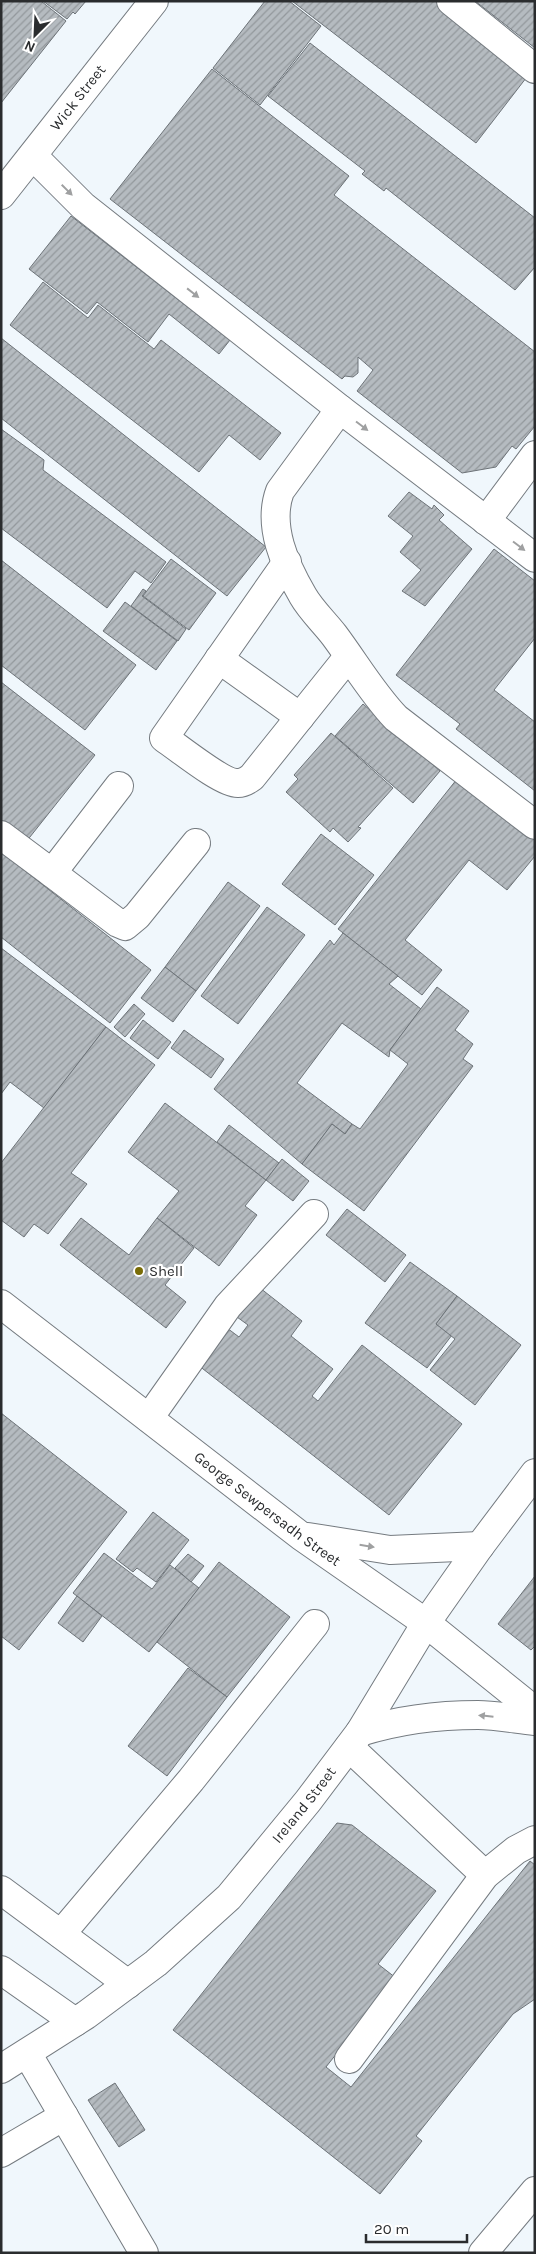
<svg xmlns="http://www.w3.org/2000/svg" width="536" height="2254" font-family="Karla,sans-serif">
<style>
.building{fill:url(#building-hatch);stroke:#6d7378}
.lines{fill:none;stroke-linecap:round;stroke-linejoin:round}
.minor-casing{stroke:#757b80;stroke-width:30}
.major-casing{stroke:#757b80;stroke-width:30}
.minor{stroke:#fff;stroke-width:28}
.major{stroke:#fff;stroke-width:28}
.oneway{fill:#9fa0a1}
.poi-dot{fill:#796c06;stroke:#fff;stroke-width:2}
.labels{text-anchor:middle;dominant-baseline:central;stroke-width:4.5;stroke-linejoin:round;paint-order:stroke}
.street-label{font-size:15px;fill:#2a2c2e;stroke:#fff}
.poi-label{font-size:15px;fill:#2a2c2e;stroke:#fff;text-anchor:start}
</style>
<defs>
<pattern id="building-hatch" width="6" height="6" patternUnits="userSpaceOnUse" patternTransform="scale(1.25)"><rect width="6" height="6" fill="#b5bbc0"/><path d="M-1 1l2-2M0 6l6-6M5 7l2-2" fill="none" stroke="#93989c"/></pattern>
</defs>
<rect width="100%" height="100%" fill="#f0f7fc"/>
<g class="building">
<polygon points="1,1 41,1 66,21 1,103"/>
<polygon points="43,1 86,1 75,14 73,12 67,19"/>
<polygon points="265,1 289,1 321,26 260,105 213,68"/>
<polygon points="292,1 446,1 533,69 476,143"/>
<polygon points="475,1 535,1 535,48"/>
<polygon points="310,43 535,218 535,267 515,290 386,188 384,191 362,174 365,171 268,96"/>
<polygon points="212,69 349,176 334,195 535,352 535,426 516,449 512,446 496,467 462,473 357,391 373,370 358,357 358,373 353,377 345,376 342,379 110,199"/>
<polygon points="71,216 230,340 219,354 169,314 148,342 97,302 87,314 29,269"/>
<polygon points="43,282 88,318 98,305 154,349 161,340 281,433 260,460 229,435 199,472 10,325"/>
<polygon points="1,338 266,547 227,596 1,418"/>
<polygon points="1,429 44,460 43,470 166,562 151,583 135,571 107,608 1,528"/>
<polygon points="409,492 432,509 434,505 444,515 439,520 472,549 425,606 402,591 421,570 400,552 413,536 388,516"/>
<polygon points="494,549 535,581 535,638 494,690 535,722 535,791 456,729 460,724 396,675"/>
<polygon points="171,559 216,593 189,630 143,596"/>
<polygon points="1,560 136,665 85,730 1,665"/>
<polygon points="143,589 146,591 142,596 186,629 178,641 131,606"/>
<polygon points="125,602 177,641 156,670 103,631"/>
<polygon points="1,682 95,755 22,847 1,831"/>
<polygon points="363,704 440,771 413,803 335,736"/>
<polygon points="331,733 393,788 358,827 361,828 348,842 333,828 330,832 286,792 298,779 294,775"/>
<polygon points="457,779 535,840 535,856 507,890 469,860 405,940 442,970 422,995 338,929"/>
<polygon points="321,834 374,875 335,925 282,884"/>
<polygon points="1,852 151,970 110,1023 1,937"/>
<polygon points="228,882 260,906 196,991 165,967"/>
<polygon points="267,907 305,935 238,1024 201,996"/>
<polygon points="343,933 398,976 389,984 421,1009 390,1050 389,1057 342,1023 297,1083 352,1124 345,1134 332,1124 302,1164 214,1089 330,940 334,945"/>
<polygon points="1,948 106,1027 44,1108 10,1082 1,1094"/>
<polygon points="165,967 196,991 173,1022 141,998"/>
<polygon points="437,987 469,1011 455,1030 473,1044 463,1059 473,1066 364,1211 302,1164 332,1124 345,1134 352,1124 360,1129 408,1064 390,1050"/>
<polygon points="134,1004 145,1014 125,1037 114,1027"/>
<polygon points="143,1020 171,1042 158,1059 130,1038"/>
<polygon points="106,1027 155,1065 71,1173 87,1184 48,1234 34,1224 24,1237 1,1220 1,1163"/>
<polygon points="184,1030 224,1059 211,1078 171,1048"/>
<polygon points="165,1103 266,1180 245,1206 257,1215 219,1266 157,1218 179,1191 128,1152"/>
<polygon points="229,1125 279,1163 266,1180 217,1142"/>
<polygon points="282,1159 309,1181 293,1201 266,1180"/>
<polygon points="347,1209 406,1255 385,1282 326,1235"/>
<polygon points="81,1218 129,1255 157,1218 194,1248 165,1285 186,1302 166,1328 60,1245"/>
<polygon points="410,1262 457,1296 436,1324 452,1335 427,1368 365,1323"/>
<polygon points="260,1288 302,1321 291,1336 333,1369 312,1396 318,1401 362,1345 462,1424 389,1515 198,1365 227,1328 239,1337 248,1325 237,1317"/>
<polygon points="457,1296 521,1345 475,1405 430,1370 455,1339 436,1324"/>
<polygon points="1,1413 127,1512 19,1650 1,1636"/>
<polygon points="153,1512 189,1540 156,1582 137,1568 133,1572 116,1559"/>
<polygon points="104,1553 152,1589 170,1565 199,1588 149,1652 73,1593"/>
<polygon points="188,1554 204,1566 191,1582 175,1568"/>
<polygon points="219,1562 290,1617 227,1697 157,1642"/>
<polygon points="535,1576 535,1646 531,1650 498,1624"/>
<polygon points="77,1596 102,1616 83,1642 58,1623"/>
<polygon points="188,1668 227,1697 167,1776 128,1746"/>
<polygon points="337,1823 352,1825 436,1891 378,1964 396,1978 326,2067 351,2087 530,1861 535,1865 535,1999 513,2014 416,2136 422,2141 380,2194 173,2030"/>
<polygon points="115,2083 145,2130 119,2147 88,2100"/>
</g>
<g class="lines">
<defs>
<g id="minor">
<polyline points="451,1 535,69"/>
<polyline points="33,156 83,206 340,409 535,558"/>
<path id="s1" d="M1 195 154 1"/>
<path d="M340 409 280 491C267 526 285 565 303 596 311 610 324 622 334 635 355 663 372 693 396 718L535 825"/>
<polyline points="486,521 535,455"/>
<path d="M287 562 164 738C179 748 223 784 238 783 243 783 248 780 252 777L348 657"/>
<polyline points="219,659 300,717"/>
<polyline points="1,835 52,873 119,786"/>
<polyline points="52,873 118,923 125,926 137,916 196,843"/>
<path id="s2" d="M1 1304 301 1536 426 1623 535 1711"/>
<polyline points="149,1418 228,1306 314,1214"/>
<polyline points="308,1537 390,1550 480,1546"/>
<path d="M360 1732C398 1720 438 1715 478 1715 496 1715 516 1719 535 1721"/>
<polyline points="349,1747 485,1875"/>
<polyline points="1,1890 128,1984"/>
<polyline points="61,1934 191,1780 315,1624"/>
<polyline points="1,1970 75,2022"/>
<polyline points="27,2053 144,2253"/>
<polyline points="349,2059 485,1875 516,1850 535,1840"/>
<path id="s3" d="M1 2069 86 2015 156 1963 229 1897 308 1801 360 1732 426 1623 480 1546 535 1473"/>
<polyline points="1,2153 64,2116"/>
</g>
<polyline id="major" points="483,2253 535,2191"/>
</defs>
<use href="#minor" class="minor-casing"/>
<use href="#major" class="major-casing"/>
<use href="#minor" class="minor"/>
<use href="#major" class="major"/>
</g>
<defs><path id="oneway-solid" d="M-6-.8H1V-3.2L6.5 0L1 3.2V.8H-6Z" transform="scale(1.25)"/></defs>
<g class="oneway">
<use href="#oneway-solid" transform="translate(67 190) rotate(45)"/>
<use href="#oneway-solid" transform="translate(193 293) rotate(38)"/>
<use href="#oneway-solid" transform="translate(362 426) rotate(37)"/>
<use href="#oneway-solid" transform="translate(519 546) rotate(37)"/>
<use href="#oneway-solid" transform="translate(367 1546) rotate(9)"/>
<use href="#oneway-solid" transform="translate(486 1716) rotate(-174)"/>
</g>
<circle class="poi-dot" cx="139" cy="1271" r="5"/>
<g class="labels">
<g class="street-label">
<text stroke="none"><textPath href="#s1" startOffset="124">Wick Street</textPath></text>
<text stroke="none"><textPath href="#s2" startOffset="336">George Sewpersadh Street</textPath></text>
<text stroke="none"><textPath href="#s3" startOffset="405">Ireland Street</textPath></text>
</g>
<g class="poi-label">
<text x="149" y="1271">Shell</text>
</g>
</g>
<rect width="536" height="2254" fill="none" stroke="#2a2c2e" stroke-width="5"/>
<g transform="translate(35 35) rotate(204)" stroke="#ffffff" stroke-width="4" paint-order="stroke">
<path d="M0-4L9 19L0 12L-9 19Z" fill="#2a2c2e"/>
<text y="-8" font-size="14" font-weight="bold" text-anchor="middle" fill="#2a2c2e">N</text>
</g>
<path d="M366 2234v8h101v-8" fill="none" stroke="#2a2c2e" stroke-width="2.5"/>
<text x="374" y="2234" font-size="15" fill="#2a2c2e" stroke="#ffffff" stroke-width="4" paint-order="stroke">20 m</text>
</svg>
